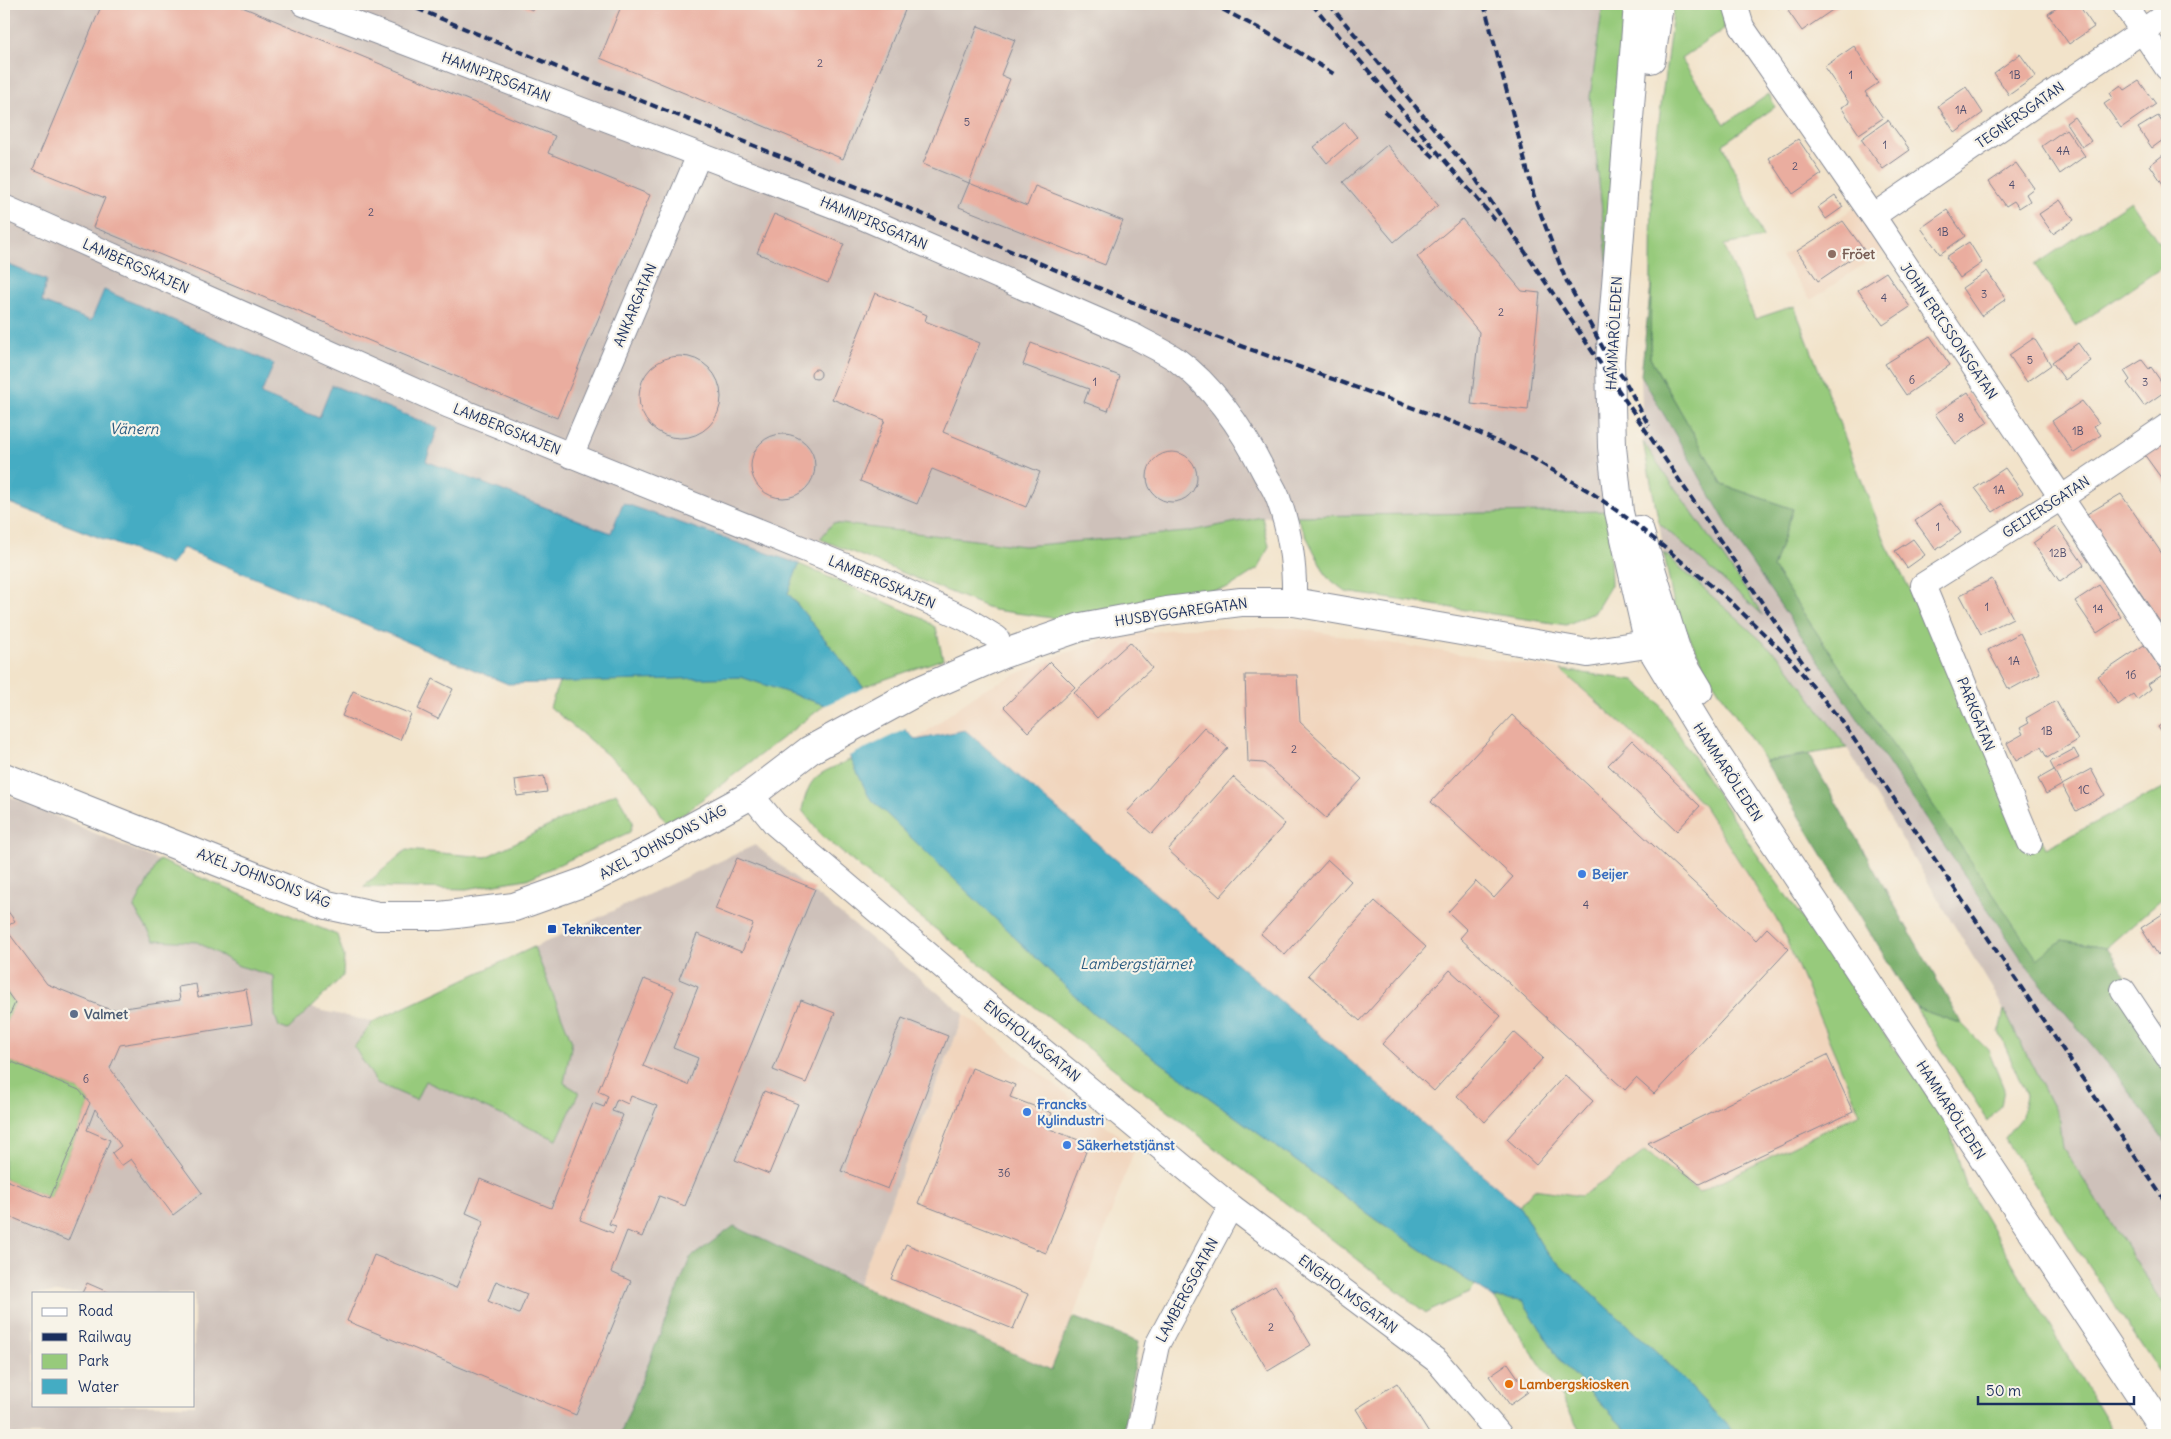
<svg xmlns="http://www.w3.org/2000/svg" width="2171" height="1439" font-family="Delius,sans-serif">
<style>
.built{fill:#f1d5bd}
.industrial{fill:#cec1ba;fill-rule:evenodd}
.green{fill:#97ca7b;stroke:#597c6c}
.forest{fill:#79ae6b;stroke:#4a6e64}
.water{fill:#44acc3;stroke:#306e90}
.pier{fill:#f2e3ca}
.building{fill:#eaad9f;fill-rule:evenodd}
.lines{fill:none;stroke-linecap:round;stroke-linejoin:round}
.street-casing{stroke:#868994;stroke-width:26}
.secondary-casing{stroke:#868994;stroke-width:30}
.primary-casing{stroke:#868994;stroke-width:30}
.street{stroke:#fff;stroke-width:24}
.secondary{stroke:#fff;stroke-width:28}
.primary{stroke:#fff;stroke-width:28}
.rail{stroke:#1b2f5e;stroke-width:4;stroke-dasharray:8 4;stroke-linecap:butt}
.education-dot{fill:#8d6e63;stroke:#f7f3e8;stroke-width:2}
.shop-dot{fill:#3f7fe0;stroke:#f7f3e8;stroke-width:2}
.transit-dot{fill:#1a4fb4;stroke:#f7f3e8;stroke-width:2}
.service-dot{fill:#5c6f8a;stroke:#f7f3e8;stroke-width:2}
.food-dot{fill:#e8710a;stroke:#f7f3e8;stroke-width:2}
.labels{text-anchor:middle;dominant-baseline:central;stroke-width:4.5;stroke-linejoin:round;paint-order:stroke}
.number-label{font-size:11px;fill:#4f4e6e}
.street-label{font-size:14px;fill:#1b2f5e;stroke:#f7f3e8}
.education-label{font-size:14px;font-weight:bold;fill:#785e54;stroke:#f7f3e8;text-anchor:start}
.shop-label{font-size:14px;font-weight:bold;fill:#366cbe;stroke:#f7f3e8;text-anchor:start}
.transit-label{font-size:14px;font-weight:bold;fill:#164399;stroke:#f7f3e8;text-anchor:start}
.service-label{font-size:14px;font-weight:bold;fill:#4e5e75;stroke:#f7f3e8;text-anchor:start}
.food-label{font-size:14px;font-weight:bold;fill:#c56008;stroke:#f7f3e8;text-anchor:start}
.water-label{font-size:15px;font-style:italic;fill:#295b81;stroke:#f7f3e8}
</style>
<rect width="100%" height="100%" fill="#f7f3e8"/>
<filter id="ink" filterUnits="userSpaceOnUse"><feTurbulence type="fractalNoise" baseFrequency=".02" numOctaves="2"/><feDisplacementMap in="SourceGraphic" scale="10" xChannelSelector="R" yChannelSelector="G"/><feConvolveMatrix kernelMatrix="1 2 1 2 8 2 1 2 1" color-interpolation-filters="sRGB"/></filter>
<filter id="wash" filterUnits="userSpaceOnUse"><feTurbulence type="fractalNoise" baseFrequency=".0096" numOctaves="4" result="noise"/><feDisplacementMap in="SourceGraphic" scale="20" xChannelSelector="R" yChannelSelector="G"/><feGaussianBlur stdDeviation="1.12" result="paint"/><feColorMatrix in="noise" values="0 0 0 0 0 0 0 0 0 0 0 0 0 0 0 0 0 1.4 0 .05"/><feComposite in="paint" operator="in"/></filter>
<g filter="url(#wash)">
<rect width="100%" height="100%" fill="#f2e3ca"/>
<g class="built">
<polygon points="1854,208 1883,251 1811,300 1781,257"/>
<polygon points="1183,628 1293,628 1561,670 1659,757 1703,805 1780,925 1860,1114 1699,1192 1645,1151 1606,1180 1581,1196 1534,1189 1519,1206 966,730 916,740 980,691 1054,657 1114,637"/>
<polygon points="964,1014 1135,1148 1073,1317 1052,1370 858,1285"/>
</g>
<g class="industrial">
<polygon points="4,4 1603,4 1590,97 1608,267 1609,511 1262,517 1186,532 1024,546 833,523 799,564 623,503 611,533 425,461 438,428 332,385 319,418 261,393 274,364 105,290 92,321 41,302 46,280 4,263"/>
<polygon points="1641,375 1738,543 2028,968 2117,1075 2167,1145 2167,1309 2063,1148 2060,1121 1995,993 1847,748 1783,660 1664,553 1659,523 1761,613 1643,442"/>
<path d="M4 794 334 936 310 1008 373 1022 755 845 964 1014 858 1285 733 1226 690 1258 620 1435H4ZM34 1293H194V1405H34Z"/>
</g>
<g class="green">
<polygon points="1603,4 1627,4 1608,267 1590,97"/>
<polygon points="1674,4 1725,4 1724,29 1681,59 1725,124 1769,94 1775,107 1723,144 1763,238 1724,245 1755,319 1794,306 1887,546 2046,848 2167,786 2167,894 2107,947 2062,940 2037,960 1773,568 1793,509 1723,485 1650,358 1652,175"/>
<polygon points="2131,201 2167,255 2167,264 2076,326 2035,265"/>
<polygon points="1643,442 1763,615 1659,523"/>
<polygon points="1609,511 1611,585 1595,612 1566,625 1346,592 1327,577 1296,516"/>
<polygon points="1262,517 1269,546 1259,568 1228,588 1052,618 994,610 820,539 833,523 1024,546 1186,532"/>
<polygon points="1664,553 1783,660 1847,748 1765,761 1707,672 1674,606"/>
<polygon points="799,564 924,619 936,628 943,659 863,687 788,593"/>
<polygon points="1561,670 1634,680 1658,702 1751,846 1948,1124 1966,1185 2115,1435 1736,1435 1660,1355 1545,1251 1519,1206 1534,1189 1581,1196 1606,1180 1645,1151 1699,1192 1860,1113 1780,925 1703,805 1659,757"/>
<polygon points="741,677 825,705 679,817 666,822 642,784 550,707 559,682"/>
<path d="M851 759 870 797 1093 1013 1377 1220 1476 1286 1469 1293 1426 1313 910 909 821 835 802 810C810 772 819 775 851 759Z"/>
<polygon points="616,793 633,822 630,832 527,879 466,889 363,887 406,850 486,857"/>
<polygon points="159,860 337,935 344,956 343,976 288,1030 279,1027 275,1016 274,976 239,966 197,942 154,940 134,908"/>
<polygon points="534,947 572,1042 564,1083 579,1092 557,1140 425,1081 416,1100 377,1083 354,1047 373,1022"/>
<polygon points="4,988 15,1003 4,1027"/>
<polygon points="1916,1008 1962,1024 1988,1050 2004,1089 2001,1106 1988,1121"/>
<polygon points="2004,1010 2060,1121 2063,1148 2167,1309 2167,1384 2004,1138 2022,1116 2026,1095 1999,1032"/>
<polygon points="12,1062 79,1090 90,1103 50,1198 4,1179 4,1064"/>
<polygon points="1494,1298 1523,1301 1562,1363 1631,1435 1535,1435 1581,1432 1552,1381"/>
</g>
<g class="forest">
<polygon points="1651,285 1650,358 1723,485 1793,509 1773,568 2037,959 2062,940 2107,947 2167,1039 2167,1145 2117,1075 2028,968 1738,543 1641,375"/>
<polygon points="1809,755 1962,1024 1916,1008 1765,761"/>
<polygon points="734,1226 858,1285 1051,1370 1073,1317 1138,1342 1123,1435 620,1435 690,1258"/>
</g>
<polygon class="water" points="4,263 46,280 42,302 91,321 104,290 274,364 261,394 319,418 332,385 438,428 426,461 611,533 623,503 799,564 788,593 863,687 916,740 965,730 1519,1206 1545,1251 1660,1355 1736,1435 1631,1435 1562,1363 1523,1301 1494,1298 1377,1220 1093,1013 869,797 825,705 741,677 508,684 183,548 171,565 4,501"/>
<polygon class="pier" points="866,687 908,728 847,757 823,707 821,707"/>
<g id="blocks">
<g class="building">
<polygon points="102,4 235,4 555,136 548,153 650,195 557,418 93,227 105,198 33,169"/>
<polygon points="518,4 534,4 532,10"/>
<polygon points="622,4 895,4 906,8 843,159 600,58"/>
<polygon points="1776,4 1789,4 1778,8"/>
<polygon points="1799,4 1841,4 1802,31 1788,11"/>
<polygon points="2062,4 2078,4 2094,27 2069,44 2048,14"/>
<polygon points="978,26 1015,40 1001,75 1010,79 969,183 923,164"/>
<polygon points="1854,46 1878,83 1865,92 1883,118 1859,134 1841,107 1849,103 1824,67"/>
<polygon points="2020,54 2036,76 2009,95 1994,73"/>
<polygon points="2139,81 2156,104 2121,128 2104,104 2113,98 2110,93 2121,85 2125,90"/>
<polygon points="1966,87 1983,113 1955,133 1938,106"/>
<polygon points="2158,116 2167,129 2167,137 2152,148 2138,128"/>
<polygon points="2074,117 2091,141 2082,147 2066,123"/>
<polygon points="1888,120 1910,150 1883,169 1861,139"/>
<polygon points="1345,122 1357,137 1327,163 1314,147"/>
<polygon points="2066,129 2085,156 2060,174 2042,146"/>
<polygon points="1798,139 1822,174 1793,194 1769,158"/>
<polygon points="1387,145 1438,205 1394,242 1343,182"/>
<polygon points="2167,152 2167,190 2150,165"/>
<polygon points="2016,163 2034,188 2026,194 2030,201 2019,208 2014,201 2006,206 1989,182"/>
<polygon points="969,183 1027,206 1035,186 1123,221 1105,265 959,207"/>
<polygon points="1835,195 1843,207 1826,219 1818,207"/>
<polygon points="2060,200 2074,220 2053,234 2039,214"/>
<polygon points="1947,210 1965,236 1940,254 1921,228"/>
<polygon points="774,214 844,244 828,283 757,253"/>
<polygon points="1462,219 1522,291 1540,293 1528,410 1471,404 1479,332 1417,257"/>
<polygon points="1843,221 1864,250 1818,281 1797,251"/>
<polygon points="1969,242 1982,263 1960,278 1946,257"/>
<polygon points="1987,271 2006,299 1981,316 1962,288"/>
<polygon points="1886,272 1910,307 1883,325 1858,290"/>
<polygon points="875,293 927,315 925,321 980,343 943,432 1040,472 1026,507 932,469 917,504 860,481 885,420 832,399"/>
<polygon points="1930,336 1950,365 1906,395 1885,364"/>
<polygon points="2034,338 2051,365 2027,382 2009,355"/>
<polygon points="1031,343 1120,376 1108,411 1084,402 1089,389 1023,365"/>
<polygon points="2078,343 2091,361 2065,380 2052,362"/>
<circle cx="680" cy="397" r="41"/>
<polygon points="2142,360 2149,369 2151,367 2167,390 2144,406 2127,383 2130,380 2124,371"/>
<circle cx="816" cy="374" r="5"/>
<polygon points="1968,392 1988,422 1956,444 1935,414"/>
<polygon points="2082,401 2099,423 2094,426 2101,435 2074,453 2052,421"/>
<polygon points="2167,433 2167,486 2141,450"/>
<circle cx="783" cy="466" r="32"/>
<circle cx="1172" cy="477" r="25"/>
<polygon points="2005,468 2023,493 1993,512 1975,488"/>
<polygon points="2121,494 2167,561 2167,632 2087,514"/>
<polygon points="1940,504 1961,533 1936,550 1915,521"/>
<polygon points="2057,526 2084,565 2060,582 2033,543"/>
<polygon points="1913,539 1925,555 1907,568 1895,551"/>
<polygon points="1992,579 2013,618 1981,634 1960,595"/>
<polygon points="2099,585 2121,617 2097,633 2075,601"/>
<polygon points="2020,633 2040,673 2009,690 1988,650"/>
<polygon points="1130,642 1152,668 1097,718 1074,693"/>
<polygon points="2144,645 2164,674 2148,684 2151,689 2137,700 2133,694 2118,705 2098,676"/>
<polygon points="1050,662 1075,687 1028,732 1004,707"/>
<polygon points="1245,675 1297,675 1300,722 1362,779 1326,818 1264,763 1248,762"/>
<polygon points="433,679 453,689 438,719 418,709"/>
<polygon points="353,691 411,714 400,740 342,716"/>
<polygon points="2056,701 2078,740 2047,758 2041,747 2016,761 2007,743 2023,734 2020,728 2029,723 2026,718"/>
<polygon points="1512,715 1756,940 1767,928 1789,949 1654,1094 1636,1078 1625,1090 1460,938 1467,930 1448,912 1476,881 1494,898 1513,877 1431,802"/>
<polygon points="2167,720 2167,740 2158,727"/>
<polygon points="1204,727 1228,748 1152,834 1127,812"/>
<polygon points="1632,740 1700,806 1677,831 1608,765"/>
<polygon points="2074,749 2079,758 2054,770 2062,785 2046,794 2038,779 2054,770 2050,762"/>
<polygon points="2091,769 2105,795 2076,811 2062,785"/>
<polygon points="544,776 547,792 517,796 515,780"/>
<polygon points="1233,777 1285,824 1220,897 1168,850"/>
<path d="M737 858 815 889 685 1206 659 1196 642 1237 627 1231 611 1272 631 1281 576 1415 347 1321 374 1255 456 1288 484 1221 466 1213 480 1179 551 1208 593 1103 604 1107 608 1096 598 1091 644 979 674 991 643 1066 688 1085 698 1058 673 1048 698 987 679 979 697 934 742 952 753 924 715 909ZM631 1096 657 1106 609 1224 616 1226 613 1233 580 1220 623 1115 612 1111 617 1099 628 1104ZM496 1281 527 1294 519 1314 488 1301Z"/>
<polygon points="1328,860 1351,881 1285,955 1261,934"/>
<polygon points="1375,901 1426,947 1360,1021 1308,975"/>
<polygon points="4,906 15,921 5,928 47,984 111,1010 180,1000 178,987 196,984 198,997 246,989 252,1024 120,1045 110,1068 202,1193 173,1215 131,1159 121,1166 112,1153 121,1146 95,1109 87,1130 110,1140 68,1241 4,1214 4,1179 50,1198 90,1103 79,1090 12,1062 4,1064 4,1027 15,1003 4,988"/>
<polygon points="2167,911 2167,949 2158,955 2141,928"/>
<polygon points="1450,970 1501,1016 1434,1091 1382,1044"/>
<polygon points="2167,992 2167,1004 2162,996"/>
<polygon points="801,1000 835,1013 806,1083 773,1070"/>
<polygon points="902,1018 948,1036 888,1189 841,1171"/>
<polygon points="1514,1032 1543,1058 1485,1122 1457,1096"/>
<polygon points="1827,1055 1853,1112 1699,1184 1648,1143"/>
<polygon points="972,1068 1015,1085 1010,1097 1052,1113 1047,1128 1089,1144 1046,1253 918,1203"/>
<polygon points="1565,1075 1593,1101 1536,1165 1507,1139"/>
<polygon points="764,1091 798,1104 769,1174 735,1160"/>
<polygon points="906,1244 1028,1294 1013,1329 891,1279"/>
<polygon points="87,1283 110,1293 82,1293"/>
<polygon points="1275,1285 1311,1345 1268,1371 1232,1311"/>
<polygon points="1508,1363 1528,1392 1510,1405 1489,1376"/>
<polygon points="1397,1383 1430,1435 1372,1435 1356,1409"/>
</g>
</g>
</g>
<g filter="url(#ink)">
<use href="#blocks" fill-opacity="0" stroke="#868994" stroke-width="1"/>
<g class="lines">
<defs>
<g id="street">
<path d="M304 4 855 214 1134 336C1148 344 1164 351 1177 360 1215 388 1244 432 1265 474 1270 482 1276 491 1279 501 1290 532 1295 568 1294 602"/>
<polyline points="1735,4 1742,27 1873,216 2167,656"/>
<polyline points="2124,4 2167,68"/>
<polyline points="4,207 447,405 888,583 966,619 997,638 1003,654"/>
<polyline points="1873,216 2167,14"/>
<polyline points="571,456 699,155"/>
<polyline points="751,795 775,824 983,1001 1231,1206 1437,1361 1500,1435"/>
<polyline points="2030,843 1923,585 2061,498 2167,426"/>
<polyline points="2123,990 2167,1056"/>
<polyline points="1138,1435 1157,1345 1231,1206"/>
</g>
<polyline id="secondary" points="4,777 327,905 378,916 440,916 514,907 587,881 652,849 751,795 810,750 918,691 1003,654 1081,627 1167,611 1241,602 1294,602 1588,653 1673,640"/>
<g id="primary">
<polyline points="1638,4 1610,361 1612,447 1619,512 1649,644 1709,743 2167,1435"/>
<polyline points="1651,59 1659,4"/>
<polyline points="1639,530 1673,640 1678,655 1699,690"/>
</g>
</defs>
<use href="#street" class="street-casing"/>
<use href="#secondary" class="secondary-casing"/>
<use href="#primary" class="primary-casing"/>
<use href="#street" class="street"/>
<use href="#secondary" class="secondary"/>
<use href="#primary" class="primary"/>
<g class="rail">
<polyline points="406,4 559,68 865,190 1216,337 1463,426 1525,454 1592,493 1638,526 1729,600 1790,659 1843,723"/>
<polyline points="1212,4 1266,32 1334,74"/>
<polyline points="1312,4 1495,220"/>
<polyline points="1329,4 1473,175 1807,669"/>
<polyline points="1484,4 1534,196 1565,278 1610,361 1624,379 1649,426"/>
<polyline points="1384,111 1434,157"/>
<polyline points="1839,717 2167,1204"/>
</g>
</g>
</g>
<circle class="education-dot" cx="1832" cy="254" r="5"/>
<g class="shop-dot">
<circle cx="1582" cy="874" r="5"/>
<circle cx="1027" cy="1112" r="5"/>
<circle cx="1067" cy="1145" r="5"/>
</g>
<rect class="transit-dot" x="547" y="924" width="10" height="10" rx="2.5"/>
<circle class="service-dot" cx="74" cy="1014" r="5"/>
<circle class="food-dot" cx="1509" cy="1384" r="5"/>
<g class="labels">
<g class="number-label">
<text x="820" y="63">2</text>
<text x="1851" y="75">1</text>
<text x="2015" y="75">1B</text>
<text x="1961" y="110">1A</text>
<text x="967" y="122">5</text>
<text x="1885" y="145">1</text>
<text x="2063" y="151">4A</text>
<text x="1795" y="166">2</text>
<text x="2012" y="185">4</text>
<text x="371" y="212">2</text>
<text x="1943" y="232">1B</text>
<text x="1984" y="294">3</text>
<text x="1884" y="298">4</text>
<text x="1501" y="312">2</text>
<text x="2030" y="360">5</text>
<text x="1912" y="380">6</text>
<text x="1095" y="382">1</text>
<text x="2145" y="382">3</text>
<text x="1961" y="418">8</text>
<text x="2078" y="431">1B</text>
<text x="1999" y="490">1A</text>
<text x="1938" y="527">1</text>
<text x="2058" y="553">12B</text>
<text x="1987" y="607">1</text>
<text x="2098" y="609">14</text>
<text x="2014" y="661">1A</text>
<text x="2131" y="675">16</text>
<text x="2047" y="731">1B</text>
<text x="1294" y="749">2</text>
<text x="2084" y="790">1C</text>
<text x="1586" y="905">4</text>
<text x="86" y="1079">6</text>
<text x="1004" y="1173">36</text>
<text x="1271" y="1327">2</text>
</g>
<g class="street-label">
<text transform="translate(496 77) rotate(21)">HAMNPIRSGATAN</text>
<text transform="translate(2020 115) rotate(-35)">TEGNÉRSGATAN</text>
<text transform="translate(874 223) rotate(23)">HAMNPIRSGATAN</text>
<text transform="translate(136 266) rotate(24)">LAMBERGSKAJEN</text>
<text transform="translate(635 305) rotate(-67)">ANKARGATAN</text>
<text transform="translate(1949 331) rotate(56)">JOHN ERICSSONSGATAN</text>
<text transform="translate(1614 333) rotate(-87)">HAMMARÖLEDEN</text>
<text transform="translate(507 429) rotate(22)">LAMBERGSKAJEN</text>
<text transform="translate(2046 507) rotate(-33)">GEIJERSGATAN</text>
<text transform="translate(882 582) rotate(23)">LAMBERGSKAJEN</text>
<text transform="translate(1181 612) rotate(-8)">HUSBYGGAREGATAN</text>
<text transform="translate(1976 714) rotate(68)">PARKGATAN</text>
<text transform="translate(1728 772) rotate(57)">HAMMARÖLEDEN</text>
<text transform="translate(663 842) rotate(-28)">AXEL JOHNSONS VÄG</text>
<text transform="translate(264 878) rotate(21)">AXEL JOHNSONS VÄG</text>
<text transform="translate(1032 1041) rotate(39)">ENGHOLMSGATAN</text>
<text transform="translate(1951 1110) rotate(57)">HAMMARÖLEDEN</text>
<text transform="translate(1187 1290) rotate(-62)">LAMBERGSGATAN</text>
<text transform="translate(1348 1294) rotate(37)">ENGHOLMSGATAN</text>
</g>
<g class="education-label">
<text x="1842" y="254">Fröet</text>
</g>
<g class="shop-label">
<text x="1592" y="874">Beijer</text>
<text x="1037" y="1104">Francks<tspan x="1037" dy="16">Kylindustri</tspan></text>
<text x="1077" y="1145">Säkerhetstjänst</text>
</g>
<g class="transit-label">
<text x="562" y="929">Teknikcenter</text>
</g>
<g class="service-label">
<text x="84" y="1014">Valmet</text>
</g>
<g class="food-label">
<text x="1519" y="1384">Lambergskiosken</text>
</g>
<g class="water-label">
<text x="134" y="428">Vänern</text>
<text x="1136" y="963">Lambergstjärnet</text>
</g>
</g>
<rect width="2171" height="1439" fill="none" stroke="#f7f3e8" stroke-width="20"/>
<rect x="32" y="1292" width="162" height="115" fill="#f7f3e8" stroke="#9fa5b1"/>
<rect x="42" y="1308" width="25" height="8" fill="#ffffff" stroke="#9fa5b1"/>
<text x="78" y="1316" font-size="15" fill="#1b2f5e">Road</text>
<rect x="42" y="1333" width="25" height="8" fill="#1b2f5e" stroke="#9fa5b1"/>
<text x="78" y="1342" font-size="15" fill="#1b2f5e">Railway</text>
<rect x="42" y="1354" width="25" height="15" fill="#97ca7b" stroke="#9fa5b1"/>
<text x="78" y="1366" font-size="15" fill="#1b2f5e">Park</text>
<rect x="42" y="1379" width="25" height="15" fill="#44acc3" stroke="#9fa5b1"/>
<text x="78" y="1392" font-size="15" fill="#1b2f5e">Water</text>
<path d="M1978 1396v8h156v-8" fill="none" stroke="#1b2f5e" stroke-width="2.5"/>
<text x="1986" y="1396" font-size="15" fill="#1b2f5e" stroke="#f7f3e8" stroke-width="4" paint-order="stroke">50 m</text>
</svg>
